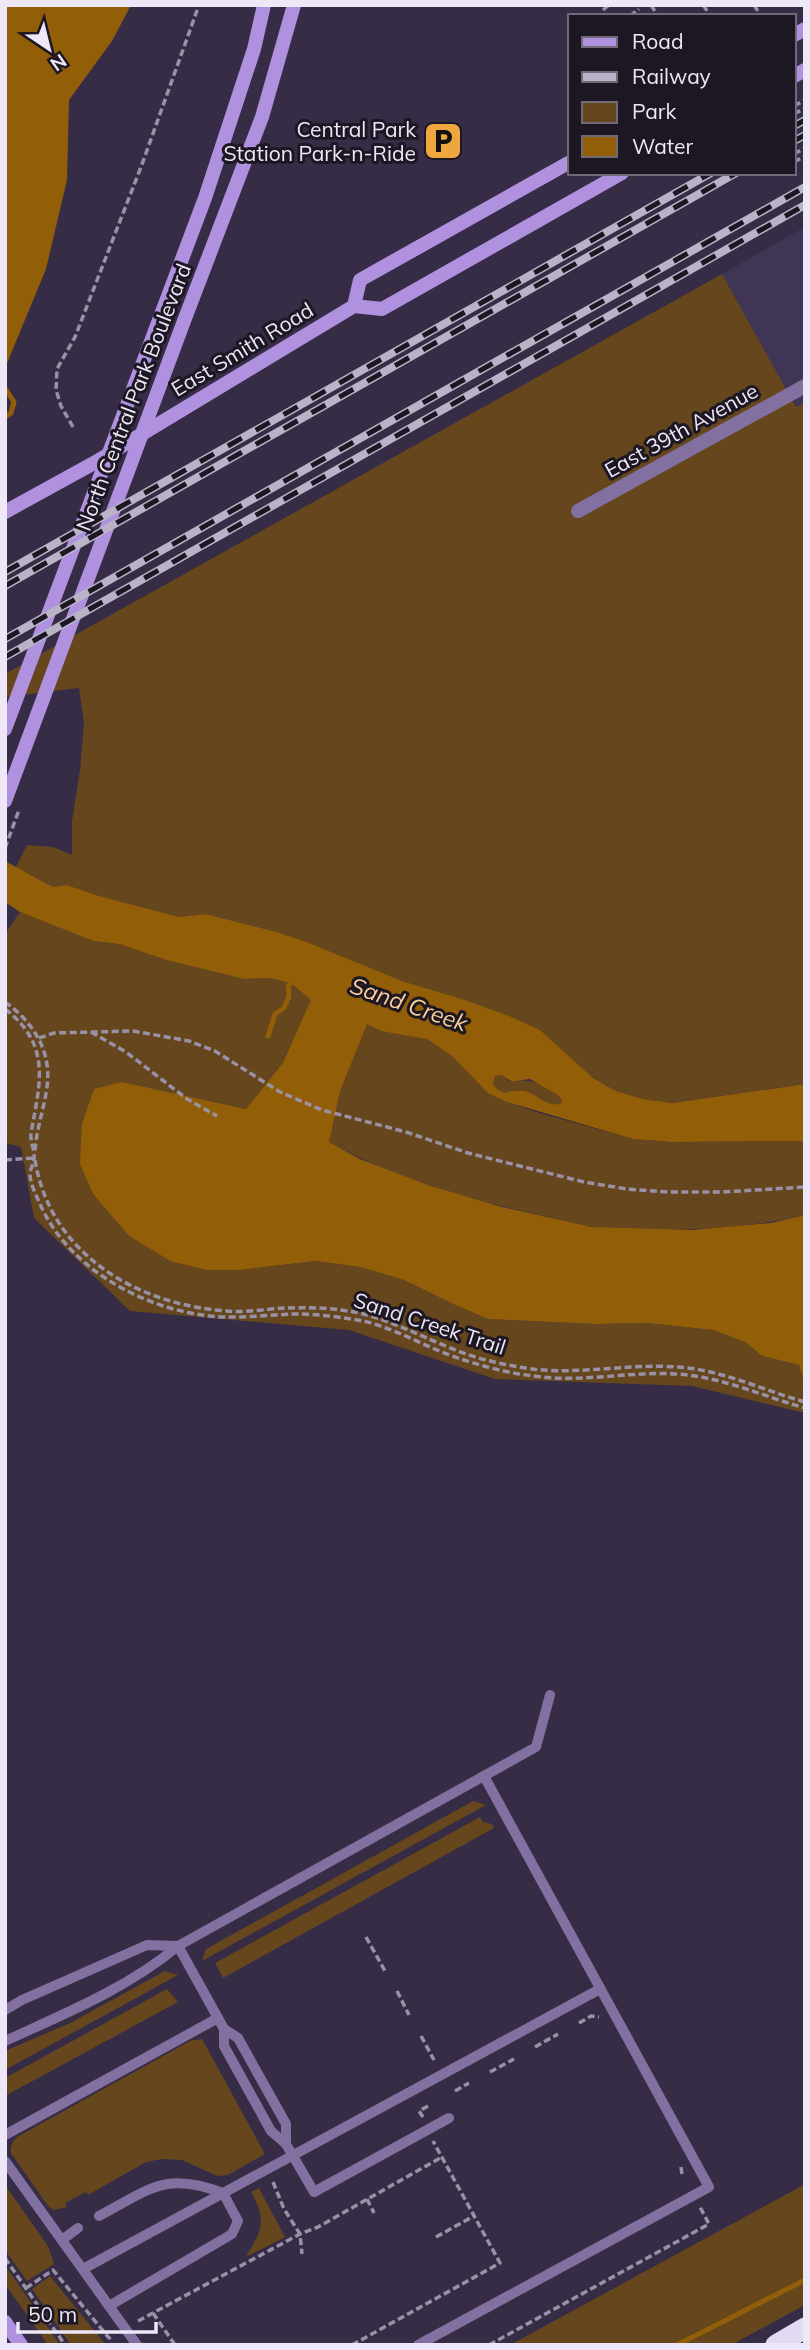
<svg xmlns="http://www.w3.org/2000/svg" width="810" height="2350" font-family="Mulish,sans-serif">
<style>
.built{fill:#413555}
.green{fill:#65461d}
.water{fill:#925e07;fill-rule:evenodd}
.lines{fill:none;stroke-linecap:round;stroke-linejoin:round}
.stream{stroke:#925e07;stroke-width:5}
.path{stroke:#9991a6;stroke-width:3.5;stroke-dasharray:7 3.5;stroke-linecap:butt}
.lane{stroke:#8270a1;stroke-width:10}
.street{stroke:#8270a1;stroke-width:14}
.secondary{stroke:#af91e0;stroke-width:14}
.highway{stroke:#e2daf2;stroke-width:21}
.rail-casing{stroke:#bab3c7;stroke-width:8}
.rail{stroke:#1c1723;stroke-width:5;stroke-dasharray:16;stroke-linecap:butt}
.labels{text-anchor:middle;dominant-baseline:central;stroke-width:6;stroke-linejoin:round;paint-order:stroke}
.poi-label{font-size:21px;fill:#ede7f8;stroke:#1c1723;text-anchor:end}
.street-label{font-size:21px;fill:#ede7f8;stroke:#1c1723}
.water-label{font-size:23px;font-style:italic;fill:#f9cd98;stroke:#1c1723}
</style>
<rect width="100%" height="100%" fill="#362c46"/>
<polygon class="built" points="805,227 805,403 796,408 722,274"/>
<g class="green">
<polygon points="722,274 796,407 805,403 805,1084 671,1103 643,1099 616,1091 593,1078 566,1055 459,998 402,981 273,931 206,914 179,917 96,895 67,885 53,887 16,867 27,845 53,847 72,855 72,821 80,770 84,723 79,688 5,697 5,674"/>
<path d="M20 912 93 941 119 944 166 960 244 979 270 978 292 984 311 1000 406 1034 427 1039 453 1057 507 1102 536 1112 633 1139 671 1142 805 1141V1215C737 1231 661 1233 592 1227 573 1225 554 1218 535 1214 464 1198 393 1177 329 1142L333 1118 246 1109 122 1082 93 1194 129 1236 170 1261 239 1270 315 1261 360 1267 404 1280 453 1304 488 1319 596 1324 647 1323 713 1330 745 1342 762 1356 799 1365 805 1384V1413L692 1386 495 1379 349 1330 130 1311 34 1218 21 1147 5 1143V934Z"/>
<path d="M502 1075 508 1081C531 1078 545 1083 562 1100L560 1104C537 1107 534 1083 505 1093L497 1089 493 1084 495 1076Z"/>
<polygon points="473,1801 486,1805 202,1961 206,1949"/>
<polygon points="480,1817 483,1822 492,1824 494,1828 223,1978 215,1963"/>
<polygon points="165,1971 178,1975 5,2070 5,2051 70,2023"/>
<polygon points="167,1989 178,2002 5,2096 5,2078"/>
<path d="M202 2039 265 2154 228 2175 217 2176 182 2160 162 2159 146 2162 88 2195 86 2192 65 2203 67 2207 54 2210 48 2206 11 2153C10 2146 12 2142 17 2137L190 2041Z"/>
<polygon points="805,2184 805,2305 731,2345 510,2345"/>
<polygon points="5,2185 48,2246 54,2264 27,2281 5,2250"/>
<path d="M259 2188 285 2237 246 2257C261 2231 268 2222 251 2192Z"/>
<polygon points="5,2265 60,2345 48,2345 5,2284"/>
<polygon points="50,2276 106,2345 71,2345 32,2289"/>
</g>
<g class="water">
<polygon points="5,5 131,5 112,41 69,100 67,180 46,269 5,368"/>
<path d="M5 861 53 887 67 885 96 895 179 917 206 914 273 931 304 941 402 981 459 998 509 1016 540 1030 593 1078 616 1091 643 1099 672 1103 805 1084V1141L671 1142 633 1139 507 1102 488 1093 453 1057 427 1039 381 1031 367 1024 340 1091 329 1142 360 1159 428 1185 502 1207 591 1227 692 1230 771 1223 805 1215V1384L799 1365 762 1356 745 1342 713 1330 647 1323 596 1324 488 1319 453 1304 404 1280 360 1267 315 1261 240 1270H207L170 1261 129 1236 93 1194 80 1164 82 1124 94 1089 122 1082 246 1109 283 1063 311 1000 292 984 270 978 244 979 166 960 119 944 93 941 20 912 5 902ZM502 1075C513 1085 517 1080 530 1079L556 1094 562 1100 560 1104C537 1107 536 1083 505 1093L497 1089 493 1084 495 1076Z"/>
</g>
<g class="lines">
<g class="stream">
<polyline points="5,388 14,402 11,413 5,417"/>
<polyline points="268,1036 275,1014 284,1008 289,996 288,987 294,978"/>
<polyline points="677,2345 805,2280"/>
</g>
<g class="path">
<polyline points="651,5 658,16"/>
<polyline points="703,5 711,16"/>
<polyline points="754,5 761,16"/>
<polyline points="603,10 609,5"/>
<polyline points="630,16 639,9"/>
<polyline points="794,106 805,100"/>
<polyline points="794,114 805,108"/>
<polyline points="794,154 805,148"/>
<polyline points="794,162 805,156"/>
<polyline points="73,427 61,406 56,390 57,369 75,337 141,167 199,5"/>
<polyline points="5,848 19,810"/>
<path d="M5 1002C33 1022 52 1051 47 1087 44 1109 36 1130 35 1152"/>
<path d="M5 1009C52 1045 40 1083 31 1133 30 1142 35 1150 34 1158 34 1164 30 1169 30 1174 30 1183 36 1195 40 1204 68 1268 143 1309 210 1316 238 1319 266 1315 294 1314 317 1314 341 1317 363 1321 394 1328 422 1345 452 1356 478 1365 506 1373 534 1376 582 1383 630 1371 677 1374 723 1377 762 1396 805 1408"/>
<polyline points="91,1032 126,1052 187,1099 217,1116"/>
<polyline points="39,1038 54,1033 133,1031 189,1041 215,1051 280,1092 322,1110 406,1132 468,1153 584,1182 627,1189 668,1192 723,1192 805,1187"/>
<polyline points="5,1160 35,1158"/>
<path d="M35 1160C50 1254 137 1305 227 1311 246 1313 266 1309 285 1308 309 1307 335 1308 359 1313 390 1320 418 1335 448 1347 471 1357 495 1363 519 1367 572 1377 625 1363 678 1367 723 1370 762 1390 805 1402"/>
<polyline points="366,1937 385,1971"/>
<polyline points="397,1991 409,2015"/>
<polyline points="579,2023 591,2016 599,2017"/>
<polyline points="421,2036 434,2060"/>
<polyline points="535,2047 558,2034"/>
<polyline points="490,2072 514,2059"/>
<polyline points="455,2091 469,2083"/>
<polyline points="423,2117 419,2111 428,2106"/>
<polyline points="681,2167 682,2175"/>
<polyline points="273,2182 284,2209 300,2234 302,2254"/>
<polyline points="367,2199 374,2213"/>
<polyline points="436,2237 474,2216"/>
<polyline points="5,2258 65,2345"/>
<polyline points="26,2288 53,2270 109,2338 113,2335"/>
<polyline points="153,2313 175,2345"/>
<polyline points="138,2321 300,2234 318,2227 442,2157"/>
<polyline points="352,2345 500,2263 433,2141"/>
<polyline points="489,2345 709,2224 700,2207"/>
</g>
<g class="lane">
<polyline points="5,2010 22,2000 147,1945 178,1946"/>
<polyline points="218,2018 224,2029 224,2046 271,2131 286,2144 314,2192 449,2118"/>
<polyline points="224,2029 238,2038 286,2124 286,2144"/>
<path d="M5 2041C64 2014 128 1988 178 1946L536 1747 550 1695"/>
<polyline points="5,2135 218,2018 178,1946"/>
<polyline points="5,2161 137,2345"/>
<path d="M99 2216C150 2189 165 2171 223 2193L238 2221 232 2234 109 2306"/>
<polyline points="62,2240 78,2228"/>
<polyline points="83,2269 600,1989"/>
<polyline points="418,2345 709,2187 484,1776"/>
</g>
<polyline class="street" points="578,511 805,386"/>
<g class="secondary">
<polyline points="794,35 805,29"/>
<polyline points="794,76 805,70"/>
<polyline points="354,306 360,280 570,162"/>
<polyline points="5,512 94,463 354,306 382,309 622,173"/>
<polyline points="5,729 205,198 254,49 264,5"/>
<polyline points="5,801 184,321 262,117 294,5"/>
<polyline points="5,2322 21,2345"/>
</g>
<polyline class="highway" points="776,2345 805,2328"/>
<defs>
<g id="rail">
<polyline points="794,126 805,120"/>
<polyline points="794,141 805,135"/>
<polyline points="5,572 711,173"/>
<polyline points="5,586 736,173"/>
<polyline points="5,639 805,187"/>
<polyline points="5,657 805,205"/>
</g>
</defs>
<use href="#rail" class="rail-casing"/>
<use href="#rail" class="rail"/>
</g>
<defs>
<symbol id="parking-square" viewBox="-11 -11 22 22"><rect x="-9" y="-9" width="18" height="18" rx="4" fill="#f0a63f" stroke="#1c1723"/><path d="M-3.5-5.5H1a3.5 3.5 0 0 1 0 7H-1V5.5H-3.5ZM-1-3.4V-.6H.8a1.4 1.4 0 0 0 0-2.8Z" fill="#111"/></symbol>
</defs>
<g fill-rule="evenodd">
<use href="#parking-square" x="421" y="119" width="44" height="44"/>
</g>
<g class="labels">
<g class="poi-label">
<text x="416" y="129">Central Park<tspan x="416" dy="24">Station Park-n-Ride</tspan></text>
</g>
<g class="street-label">
<text transform="translate(242 349) rotate(-31)">East Smith Road</text>
<text transform="translate(133 397) rotate(-69)">North Central Park Boulevard</text>
<text transform="translate(681 430) rotate(-29)">East 39th Avenue</text>
<text transform="translate(430 1323) rotate(18)">Sand Creek Trail</text>
</g>
<g class="water-label">
<text transform="translate(409 1004) rotate(19)">Sand Creek</text>
</g>
</g>
<rect width="810" height="2350" fill="none" stroke="#ede7f8" stroke-width="14"/>
<rect x="568" y="14" width="228" height="161" fill="#1c1723" stroke="#706a78" stroke-width="2"/>
<rect x="582" y="37" width="35" height="10" fill="#af91e0" stroke="#706a78" stroke-width="2"/>
<text x="632" y="49" font-size="21" fill="#ede7f8">Road</text>
<rect x="582" y="72" width="35" height="10" fill="#bab3c7" stroke="#706a78" stroke-width="2"/>
<text x="632" y="84" font-size="21" fill="#ede7f8">Railway</text>
<rect x="582" y="102" width="35" height="21" fill="#65461d" stroke="#706a78" stroke-width="2"/>
<text x="632" y="119" font-size="21" fill="#ede7f8">Park</text>
<rect x="582" y="136" width="35" height="21" fill="#925e07" stroke="#706a78" stroke-width="2"/>
<text x="632" y="154" font-size="21" fill="#ede7f8">Water</text>
<g transform="translate(49 49) rotate(145)" stroke="#1c1723" stroke-width="5" paint-order="stroke">
<path d="M0-5L12 26L0 18L-12 26Z" fill="#ede7f8"/>
<text y="-10" font-size="19" font-weight="bold" text-anchor="middle" fill="#ede7f8">N</text>
</g>
<path d="M18 2322v10h138v-10" fill="none" stroke="#ede7f8" stroke-width="3.5"/>
<text x="28" y="2322" font-size="21" fill="#ede7f8" stroke="#1c1723" stroke-width="5" paint-order="stroke">50 m</text>
</svg>
